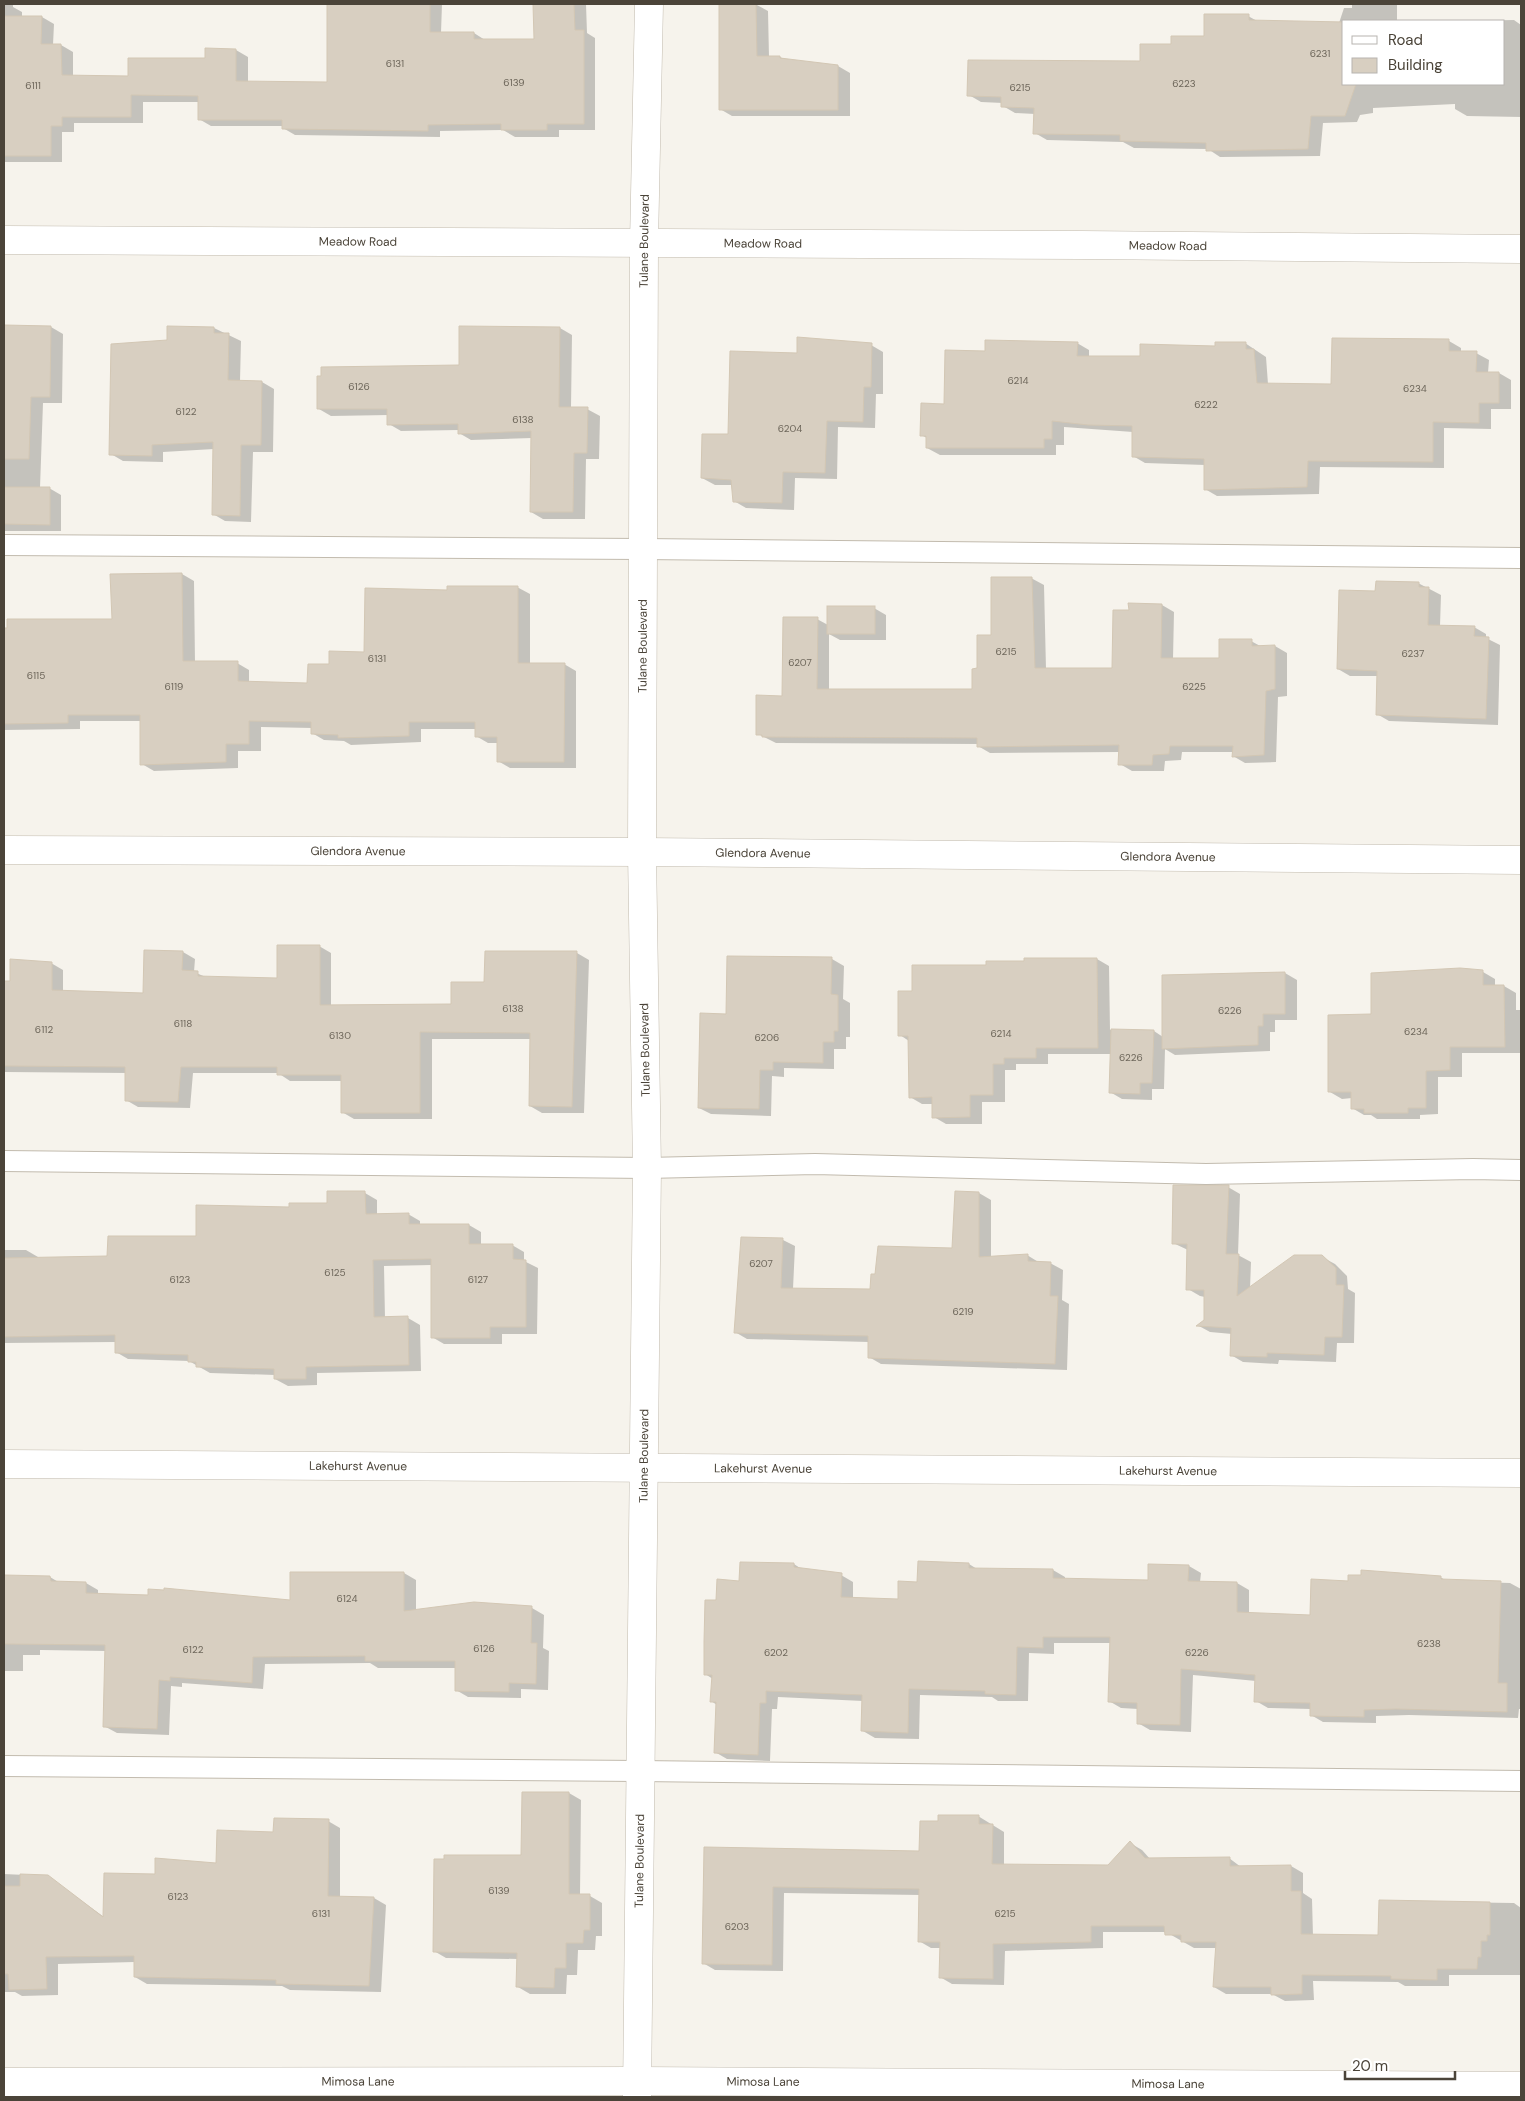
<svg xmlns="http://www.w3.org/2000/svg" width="1525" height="2101" font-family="'DM Sans',sans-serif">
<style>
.shadow{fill:#0003}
.building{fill:#d8cfc1;stroke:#d3c7b4}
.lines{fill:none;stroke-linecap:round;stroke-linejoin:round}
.service-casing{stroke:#c2bbae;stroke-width:22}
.minor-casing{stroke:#c2bbae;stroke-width:29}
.tertiary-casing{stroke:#c2bbae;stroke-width:29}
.service{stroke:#fff;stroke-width:20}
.minor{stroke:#fff;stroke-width:28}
.tertiary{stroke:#fff;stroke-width:28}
.labels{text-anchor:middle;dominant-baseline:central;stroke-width:4;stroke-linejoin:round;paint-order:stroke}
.number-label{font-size:10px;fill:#6e675b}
.street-label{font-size:12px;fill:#4b4439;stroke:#fff}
</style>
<rect width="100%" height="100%" fill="#f6f3ec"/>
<g class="shadow">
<polygon points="4,4 13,4 13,7 22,12 22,17 42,17 54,24 53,45 61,45 73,52 73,76 130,78 206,60 236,50 248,57 248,82 328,84 328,4 442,4 441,33 474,33 485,40 535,40 534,4 586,4 587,33 595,38 595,130 559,130 559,137 515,137 503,130 440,131 440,137 295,135 283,128 283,126 211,126 199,119 199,102 143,102 143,123 74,123 74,132 62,132 62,162 5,162 4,161"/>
<polygon points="755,4 768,11 769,57 780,57 786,60 838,66 850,73 850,116 732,116 720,109"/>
<polygon points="1352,4 1397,4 1397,21 1344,21 1344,84 1504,84 1504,21 1453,21 1514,20 1521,25 1521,117 1467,116 1455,109 1455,104 1373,108 1373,113 1360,115 1357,122 1323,123 1320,156 1220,157 1208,149 1134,148 1123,142 1047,140 1035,133 1035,114 1015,113 1003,106 1003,103 981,102 969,95 1141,63 1173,45 1205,38 1248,16 1259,22 1339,23 1344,8 1352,8"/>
<polygon points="4,326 51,327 63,334 62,403 43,403 40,488 49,488 61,495 61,531 4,531"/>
<polygon points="168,328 214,328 241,341 240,381 262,382 274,389 273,452 253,452 251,522 225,521 213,514 214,449 163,452 163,462 123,461 111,454 168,341"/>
<polygon points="560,328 572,335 571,408 587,409 600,416 599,459 586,459 585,519 543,519 531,512 532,438 471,440 459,433 459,430 401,431 389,424 389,415 331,416 319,409 460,367"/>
<polygon points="1449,341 1461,348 1461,353 1476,353 1489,360 1488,373 1499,373 1511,380 1511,409 1491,409 1491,429 1444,428 1444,468 1320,467 1319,494 1217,496 1205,489 1205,465 1145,463 1133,456 1133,432 1064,427 1064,445 1056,445 1056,455 940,455 927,448 927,438 921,435 986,352 1077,343 1089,350 1089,357 1142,357 1245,343 1266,357 1268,384 1332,385"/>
<polygon points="871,345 883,352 883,394 876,394 875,428 838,427 837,479 795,478 794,510 746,508 734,501 733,485 715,485 702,478 729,436"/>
<polygon points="182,574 194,581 195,663 237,663 249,670 249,683 308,685 331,665 366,653 448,591 517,587 530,594 530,664 564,664 576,671 576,768 510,768 498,761 498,743 488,743 476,736 476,729 421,729 421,742 351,745 344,741 324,740 312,733 312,728 261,727 261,751 238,751 238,768 154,771 142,764 142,721 80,721 80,729 4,730 4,629 113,621 111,575"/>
<polygon points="1031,578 1044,585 1046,669 1114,669 1131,611 1162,605 1174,612 1173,659 1220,659 1251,641 1262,647 1275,646 1287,653 1287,696 1278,697 1276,762 1245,763 1233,756 1234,752 1182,752 1181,760 1165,761 1164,771 1132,771 1120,764 1120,752 990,753 978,746 978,744 776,743 758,734 783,697 817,619 828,625 874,608 886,615 886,640 840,640 829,634 829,691 973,691 978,669 992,636"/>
<polygon points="1418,583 1441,595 1440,626 1474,627 1486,634 1486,638 1500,645 1498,725 1389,721 1377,714 1378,676 1350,676 1338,669 1377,592"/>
<polygon points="319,946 331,953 331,1006 452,1006 486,984 577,953 589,960 584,1113 542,1113 530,1106 531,1039 432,1039 432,1119 354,1119 342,1112 342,1081 290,1081 278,1073 193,1073 190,1108 138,1107 126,1100 127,1073 4,1072 4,983 12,983 51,963 63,970 63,992 145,995 183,952 195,959 194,972 208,978 278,979"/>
<polygon points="832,959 844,966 843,999 850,1003 850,1037 846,1037 846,1049 834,1049 834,1069 784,1068 784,1077 772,1076 771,1116 711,1114 699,1108 727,1015"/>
<polygon points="1097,959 1109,966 1110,1030 1154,1031 1163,1037 1285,973 1297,980 1297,1020 1275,1020 1275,1032 1270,1032 1270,1051 1175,1055 1165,1049 1164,1089 1152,1089 1152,1100 1122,1099 1110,1092 1111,1054 1048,1054 1048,1064 1016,1064 1016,1070 1005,1070 1005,1102 982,1102 982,1124 946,1124 934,1117 933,1104 922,1104 910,1097 909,1041 900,1035 914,992 987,967 1025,962"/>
<polygon points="1483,972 1495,979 1495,986 1504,986 1516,993 1516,1010 1521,1010 1521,1053 1462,1053 1462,1077 1438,1077 1438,1114 1420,1115 1420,1119 1377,1119 1371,1115 1364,1115 1352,1108 1352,1098 1342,1099 1330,1092 1372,1015"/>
<polygon points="1228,1187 1240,1194 1238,1255 1251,1262 1250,1289 1322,1257 1335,1264 1347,1276 1348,1289 1355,1293 1354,1343 1337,1343 1336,1362 1279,1360 1278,1364 1243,1362 1231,1355 1232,1334 1210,1332 1199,1326 1205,1321 1205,1297 1200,1296 1188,1289 1188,1250 1173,1243"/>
<polygon points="365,1193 377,1200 377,1215 408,1214 420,1221 420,1225 469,1225 481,1232 481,1245 512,1245 524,1252 524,1261 538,1268 537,1334 502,1334 502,1344 444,1344 432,1337 432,1265 384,1266 385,1318 408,1318 420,1325 421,1371 317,1373 317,1385 288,1386 275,1379 275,1375 210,1373 189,1361 128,1359 116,1352 116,1342 4,1343 4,1250 26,1250 38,1257 38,1259 109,1257 197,1238 290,1209 328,1204"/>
<polygon points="979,1193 991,1200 991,1258 1027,1255 1040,1263 1050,1263 1063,1270 1062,1300 1069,1304 1067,1370 881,1364 869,1357 869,1342 747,1339 735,1332 783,1240 795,1246 793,1289 871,1291 953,1250"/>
<polygon points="919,1562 969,1564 977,1569 1053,1570 1065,1577 1065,1580 1149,1581 1189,1566 1201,1573 1200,1582 1237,1583 1249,1590 1249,1614 1311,1616 1349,1582 1440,1577 1447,1581 1510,1583 1521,1589 1521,1709 1519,1709 1518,1718 1409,1715 1376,1716 1376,1723 1323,1722 1311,1715 1311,1709 1268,1708 1256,1701 1256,1681 1193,1675 1191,1732 1150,1730 1138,1723 1138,1709 1121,1708 1109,1701 1111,1643 1054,1643 1054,1654 1029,1653 1028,1701 998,1701 992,1697 920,1695 919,1739 875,1738 863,1731 863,1701 778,1697 777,1709 772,1709 770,1761 727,1759 715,1752 717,1705 711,1701 713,1679 705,1674 717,1601 740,1582 794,1564 803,1570 841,1575 853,1582 853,1599 900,1600 918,1583"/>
<polygon points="291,1573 404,1573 416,1580 416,1610 532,1608 544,1615 543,1648 549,1651 548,1690 521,1689 521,1698 468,1697 456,1690 456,1668 378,1668 370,1663 265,1664 263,1689 182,1683 182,1687 171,1686 169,1735 117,1733 104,1726 106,1651 40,1650 40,1655 23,1655 23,1671 4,1671 4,1576 50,1577 60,1583 86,1583 98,1590 98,1595 291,1601"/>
<polygon points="569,1793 581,1800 580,1896 590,1896 602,1903 602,1936 596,1936 595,1950 578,1950 577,1975 567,1975 566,1994 530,1994 518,1987 518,1959 446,1958 434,1951 522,1856"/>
<polygon points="978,1816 1004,1832 1004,1865 1108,1866 1130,1843 1142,1850 1151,1860 1229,1858 1241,1867 1291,1866 1303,1873 1303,1893 1312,1899 1313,1936 1380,1937 1381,1901 1514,1903 1521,1908 1521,1975 1449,1975 1449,1986 1405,1986 1398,1982 1313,1981 1314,2000 1285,2001 1272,1994 1226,1994 1214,1987 1217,1948 1194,1948 1166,1932 1103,1932 1103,1948 1005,1951 1004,1985 952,1984 940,1977 941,1948 931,1948 919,1941 920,1895 784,1893 783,1971 715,1970 703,1963 705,1849 920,1852 939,1822"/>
<polygon points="328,1821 340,1828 340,1897 374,1898 386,1905 381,1992 290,1990 282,1986 147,1984 135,1977 135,1962 58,1964 58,1995 22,1996 15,1992 4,1992 4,1874 47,1876 104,1917 156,1875 218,1864 274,1833"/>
</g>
<g class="building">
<polygon points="327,4 430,4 430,32 474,32 474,39 534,39 533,4 574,4 575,30 584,30 584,124 547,124 547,130 501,130 501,124 428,125 428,131 282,129 282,120 198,120 198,96 131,95 131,117 62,117 62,126 51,126 51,156 4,156 4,16 42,16 41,44 61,44 62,75 128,76 128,58 205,58 205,48 236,49 236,81 327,82"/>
<polygon points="719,4 756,4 757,56 780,56 780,58 838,65 838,110 719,110"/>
<polygon points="1204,14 1249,14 1249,20 1344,22 1344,84 1356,84 1345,116 1311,116 1308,149 1206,151 1206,143 1120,141 1120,135 1033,134 1034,108 1001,107 1001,97 967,96 968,60 1140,61 1140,44 1171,44 1171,36 1204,36"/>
<polygon points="4,325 51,326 50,397 31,397 29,459 4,459"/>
<polygon points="167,326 214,327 214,333 229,333 228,380 262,381 261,445 241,445 240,516 212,515 213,442 152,445 152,456 109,455 111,344 167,340"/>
<polygon points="459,326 560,327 559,407 588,407 587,453 574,453 573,512 530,512 531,431 458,434 458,424 387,425 387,409 317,409 317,376 321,376 321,367 459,365"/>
<polygon points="797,337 872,343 871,387 864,387 863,422 827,421 825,473 783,472 782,503 733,502 731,480 701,478 702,434 728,434 730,351 797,353"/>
<polygon points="1332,338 1449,339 1449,351 1477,351 1476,372 1499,372 1499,403 1479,403 1479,423 1433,422 1433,462 1308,461 1307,487 1204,490 1204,459 1132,457 1132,426 1088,425 1052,421 1052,439 1044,439 1044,448 926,448 926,436 920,436 921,403 944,404 945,350 985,351 985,340 1078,342 1077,356 1140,356 1140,344 1215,346 1215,342 1246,342 1246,349 1254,349 1257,383 1331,384"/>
<polygon points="4,487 50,487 50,525 4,524"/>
<polygon points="182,573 183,661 238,661 238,681 307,683 308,664 329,664 329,651 364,652 365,588 447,590 447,586 518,586 518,663 565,663 564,762 497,762 497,737 475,737 475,722 409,722 409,736 338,738 338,735 311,734 311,722 249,721 249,744 226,744 226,762 140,765 140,715 68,715 68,723 4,724 4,628 7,628 7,619 112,619 110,574"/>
<polygon points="991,577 1032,577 1035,668 1112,668 1113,610 1129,610 1128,603 1162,604 1161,658 1219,658 1219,639 1252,639 1252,646 1275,645 1275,689 1266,691 1264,755 1232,757 1233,746 1170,746 1169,754 1153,755 1152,765 1118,765 1119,745 977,747 977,738 762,737 762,735 756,735 756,695 782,696 783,617 818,617 817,689 972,689 972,669 977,668 977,635 991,635"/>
<polygon points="1376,581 1419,582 1419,587 1429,587 1428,625 1475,626 1474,636 1489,637 1486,719 1376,715 1377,671 1337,669 1339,590 1375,591"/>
<rect x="827" y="606" width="48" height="28"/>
<polygon points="277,945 320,945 320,1005 451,1004 451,982 484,982 485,951 577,951 572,1107 529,1106 530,1033 420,1032 420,1113 341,1113 341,1075 277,1075 277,1067 181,1067 178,1102 125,1101 125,1067 4,1066 4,981 10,981 10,959 52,962 52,990 143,993 144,950 183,951 182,970 198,971 198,976 277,978"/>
<polygon points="727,956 832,957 831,994 838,995 838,1031 834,1031 834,1042 823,1042 823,1063 773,1062 773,1070 760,1070 759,1109 698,1108 700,1013 726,1014"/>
<polygon points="1024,958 1097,958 1098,1048 1036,1048 1036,1058 1004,1058 1004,1064 993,1064 993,1095 970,1095 970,1117 932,1118 932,1097 909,1098 908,1036 898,1036 898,991 912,991 912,965 986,965 986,961 1024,961"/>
<polygon points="1460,968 1483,970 1483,985 1504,985 1505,1047 1450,1047 1450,1070 1426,1071 1426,1108 1408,1108 1408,1113 1364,1113 1364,1109 1351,1109 1351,1092 1328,1092 1328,1015 1371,1014 1371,973"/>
<polygon points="1285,972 1285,1014 1263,1014 1263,1026 1258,1026 1258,1045 1162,1049 1162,975"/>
<polygon points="1111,1029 1154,1030 1152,1083 1140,1083 1140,1094 1109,1093"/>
<polygon points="1173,1185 1229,1185 1226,1254 1239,1254 1237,1296 1294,1255 1322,1255 1336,1268 1336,1285 1344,1285 1342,1337 1325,1337 1324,1355 1267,1353 1267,1357 1230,1356 1231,1328 1196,1326 1204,1320 1204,1290 1186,1290 1187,1244 1172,1244"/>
<polygon points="327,1191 365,1191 366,1214 409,1213 409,1224 469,1224 469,1244 513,1244 513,1259 526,1260 526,1327 490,1327 490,1338 431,1338 431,1259 373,1260 374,1317 408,1316 409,1365 306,1367 306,1379 274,1379 274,1369 196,1367 196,1362 188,1362 188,1355 115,1353 115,1335 4,1337 4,1258 107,1256 108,1236 196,1236 196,1205 289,1207 289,1203 327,1203"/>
<polygon points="955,1191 979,1192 979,1257 1028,1254 1028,1261 1051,1262 1050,1296 1058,1296 1055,1364 868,1358 868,1336 734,1333 741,1237 783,1238 781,1288 870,1289 871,1274 875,1274 878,1246 952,1248"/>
<polygon points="918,1561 969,1563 969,1568 1053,1569 1053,1578 1148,1580 1148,1564 1189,1565 1188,1581 1237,1582 1237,1612 1310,1615 1311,1579 1348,1581 1348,1575 1361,1575 1361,1570 1441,1576 1441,1579 1501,1581 1498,1683 1507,1683 1507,1712 1396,1709 1364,1710 1364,1717 1310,1716 1310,1703 1254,1702 1255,1675 1181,1669 1180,1725 1137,1724 1137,1703 1108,1702 1110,1637 1043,1637 1043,1648 1017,1647 1016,1695 985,1694 985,1691 909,1689 908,1733 861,1731 862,1695 766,1691 766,1703 760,1703 758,1755 714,1753 716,1702 710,1702 712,1675 704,1675 704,1642 705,1600 716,1600 717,1579 739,1581 740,1562 794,1563 794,1567 842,1573 841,1597 898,1599 898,1581 917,1582"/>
<polygon points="290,1572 404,1572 404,1611 474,1602 532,1606 531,1643 537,1643 536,1684 509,1683 509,1692 455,1691 455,1661 365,1661 365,1656 253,1657 252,1683 170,1677 170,1681 159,1680 157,1729 103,1727 105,1645 4,1644 4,1575 50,1576 51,1581 86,1582 86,1593 148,1595 148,1589 164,1590 164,1588 290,1600"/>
<polygon points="522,1792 569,1792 569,1894 590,1894 590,1930 584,1930 583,1943 566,1943 566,1968 555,1968 554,1988 516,1987 517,1953 433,1952 434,1859 444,1859 444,1855 521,1855"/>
<polygon points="938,1815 979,1815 979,1824 993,1824 992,1864 1108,1865 1130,1841 1145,1858 1230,1857 1230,1866 1291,1865 1291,1891 1301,1891 1301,1934 1378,1935 1379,1900 1490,1902 1490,1935 1487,1935 1487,1941 1481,1941 1481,1957 1478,1957 1477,1969 1437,1969 1437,1980 1391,1979 1391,1976 1302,1975 1302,1994 1271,1995 1271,1987 1213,1987 1216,1942 1181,1942 1181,1935 1165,1935 1164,1926 1091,1926 1091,1942 993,1944 993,1979 939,1978 940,1942 918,1942 919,1889 773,1887 772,1965 702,1964 704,1847 919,1851 920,1821 938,1821"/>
<polygon points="274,1818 329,1819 328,1896 374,1897 369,1986 276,1984 276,1980 134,1977 134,1956 46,1957 47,1989 9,1990 8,1974 4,1974 4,1886 20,1886 20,1874 48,1875 103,1917 104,1873 155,1874 155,1858 216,1863 217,1830 273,1832"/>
</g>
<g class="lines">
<defs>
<g id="service">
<polyline points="4,545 643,549 1521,558"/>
<polyline points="4,1161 647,1168 815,1164 1206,1174 1473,1169 1521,1170"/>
<polyline points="4,1766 640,1771 1521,1781"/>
</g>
<g id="minor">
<path id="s1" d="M4 850 642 852 1521 860"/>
<path id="s2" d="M4 1464 1521 1473"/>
<path id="s3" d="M4 2082 637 2081 1521 2086"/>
<path id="s4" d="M637 2097 647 1168 642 852 644 243 649 4"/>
</g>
<g id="tertiary">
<path id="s5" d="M4 240 1082 245 1521 249"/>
</g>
</defs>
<use href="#service" class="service-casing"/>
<use href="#minor" class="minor-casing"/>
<use href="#tertiary" class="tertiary-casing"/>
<use href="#service" class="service"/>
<use href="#minor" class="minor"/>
<use href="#tertiary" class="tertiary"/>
</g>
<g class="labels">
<g class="number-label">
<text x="1320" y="53">6231</text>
<text x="395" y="63">6131</text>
<text x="514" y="82">6139</text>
<text x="1184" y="83">6223</text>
<text x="33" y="85">6111</text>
<text x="1020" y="87">6215</text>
<text x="1018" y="380">6214</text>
<text x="359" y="386">6126</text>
<text x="1415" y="388">6234</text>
<text x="1206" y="404">6222</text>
<text x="186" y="411">6122</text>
<text x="523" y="419">6138</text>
<text x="790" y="428">6204</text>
<text x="1006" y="651">6215</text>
<text x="1413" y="653">6237</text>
<text x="377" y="658">6131</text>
<text x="800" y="662">6207</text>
<text x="36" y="675">6115</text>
<text x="174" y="686">6119</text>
<text x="1194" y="686">6225</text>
<text x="513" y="1008">6138</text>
<text x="1230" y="1010">6226</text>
<text x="183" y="1023">6118</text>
<text x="44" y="1029">6112</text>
<text x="1416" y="1031">6234</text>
<text x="1001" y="1033">6214</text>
<text x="340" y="1035">6130</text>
<text x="767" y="1037">6206</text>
<text x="1131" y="1057">6226</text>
<text x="761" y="1263">6207</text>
<text x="335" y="1272">6125</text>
<text x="180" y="1279">6123</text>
<text x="478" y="1279">6127</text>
<text x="963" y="1311">6219</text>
<text x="347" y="1598">6124</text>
<text x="1429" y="1643">6238</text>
<text x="484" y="1648">6126</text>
<text x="193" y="1649">6122</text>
<text x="776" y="1652">6202</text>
<text x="1197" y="1652">6226</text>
<text x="499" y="1890">6139</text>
<text x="178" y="1896">6123</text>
<text x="321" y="1913">6131</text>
<text x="1005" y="1913">6215</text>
<text x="737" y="1926">6203</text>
</g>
<g class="street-label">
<text stroke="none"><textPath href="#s5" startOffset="354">Meadow Road</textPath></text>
<text stroke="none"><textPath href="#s4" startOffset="1856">Tulane Boulevard</textPath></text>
<text stroke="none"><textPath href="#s5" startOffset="759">Meadow Road</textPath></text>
<text stroke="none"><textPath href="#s5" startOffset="1164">Meadow Road</textPath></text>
<text stroke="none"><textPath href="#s4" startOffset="1451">Tulane Boulevard</textPath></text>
<text stroke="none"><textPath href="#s1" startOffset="354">Glendora Avenue</textPath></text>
<text stroke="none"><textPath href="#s1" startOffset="759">Glendora Avenue</textPath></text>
<text stroke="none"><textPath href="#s1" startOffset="1164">Glendora Avenue</textPath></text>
<text transform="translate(645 1050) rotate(-91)">Tulane Boulevard</text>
<text stroke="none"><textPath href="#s4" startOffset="641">Tulane Boulevard</textPath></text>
<text stroke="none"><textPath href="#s2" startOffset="354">Lakehurst Avenue</textPath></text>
<text stroke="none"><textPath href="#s2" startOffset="759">Lakehurst Avenue</textPath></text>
<text stroke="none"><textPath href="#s2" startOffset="1164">Lakehurst Avenue</textPath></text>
<text stroke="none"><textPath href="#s4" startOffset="236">Tulane Boulevard</textPath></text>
<text stroke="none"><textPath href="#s3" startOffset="759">Mimosa Lane</textPath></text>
<text stroke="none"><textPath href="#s3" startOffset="354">Mimosa Lane</textPath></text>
<text stroke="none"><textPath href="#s3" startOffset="1164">Mimosa Lane</textPath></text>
</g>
</g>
<rect width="1525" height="2101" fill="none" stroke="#4b4439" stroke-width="10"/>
<rect x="1342" y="20" width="162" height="65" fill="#ffffff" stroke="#b7b4b0"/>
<rect x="1352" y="36" width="25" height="8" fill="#ffffff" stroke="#b7b4b0"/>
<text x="1388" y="45" font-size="15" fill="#4b4439">Road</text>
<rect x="1352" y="58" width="25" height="15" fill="#d8cfc1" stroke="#b7b4b0"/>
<text x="1388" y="70" font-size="15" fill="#4b4439">Building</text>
<path d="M1345 2071v8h110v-8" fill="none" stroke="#4b4439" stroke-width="2.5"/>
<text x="1352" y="2071" font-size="15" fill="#4b4439" stroke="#ffffff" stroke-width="4" paint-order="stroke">20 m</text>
</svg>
